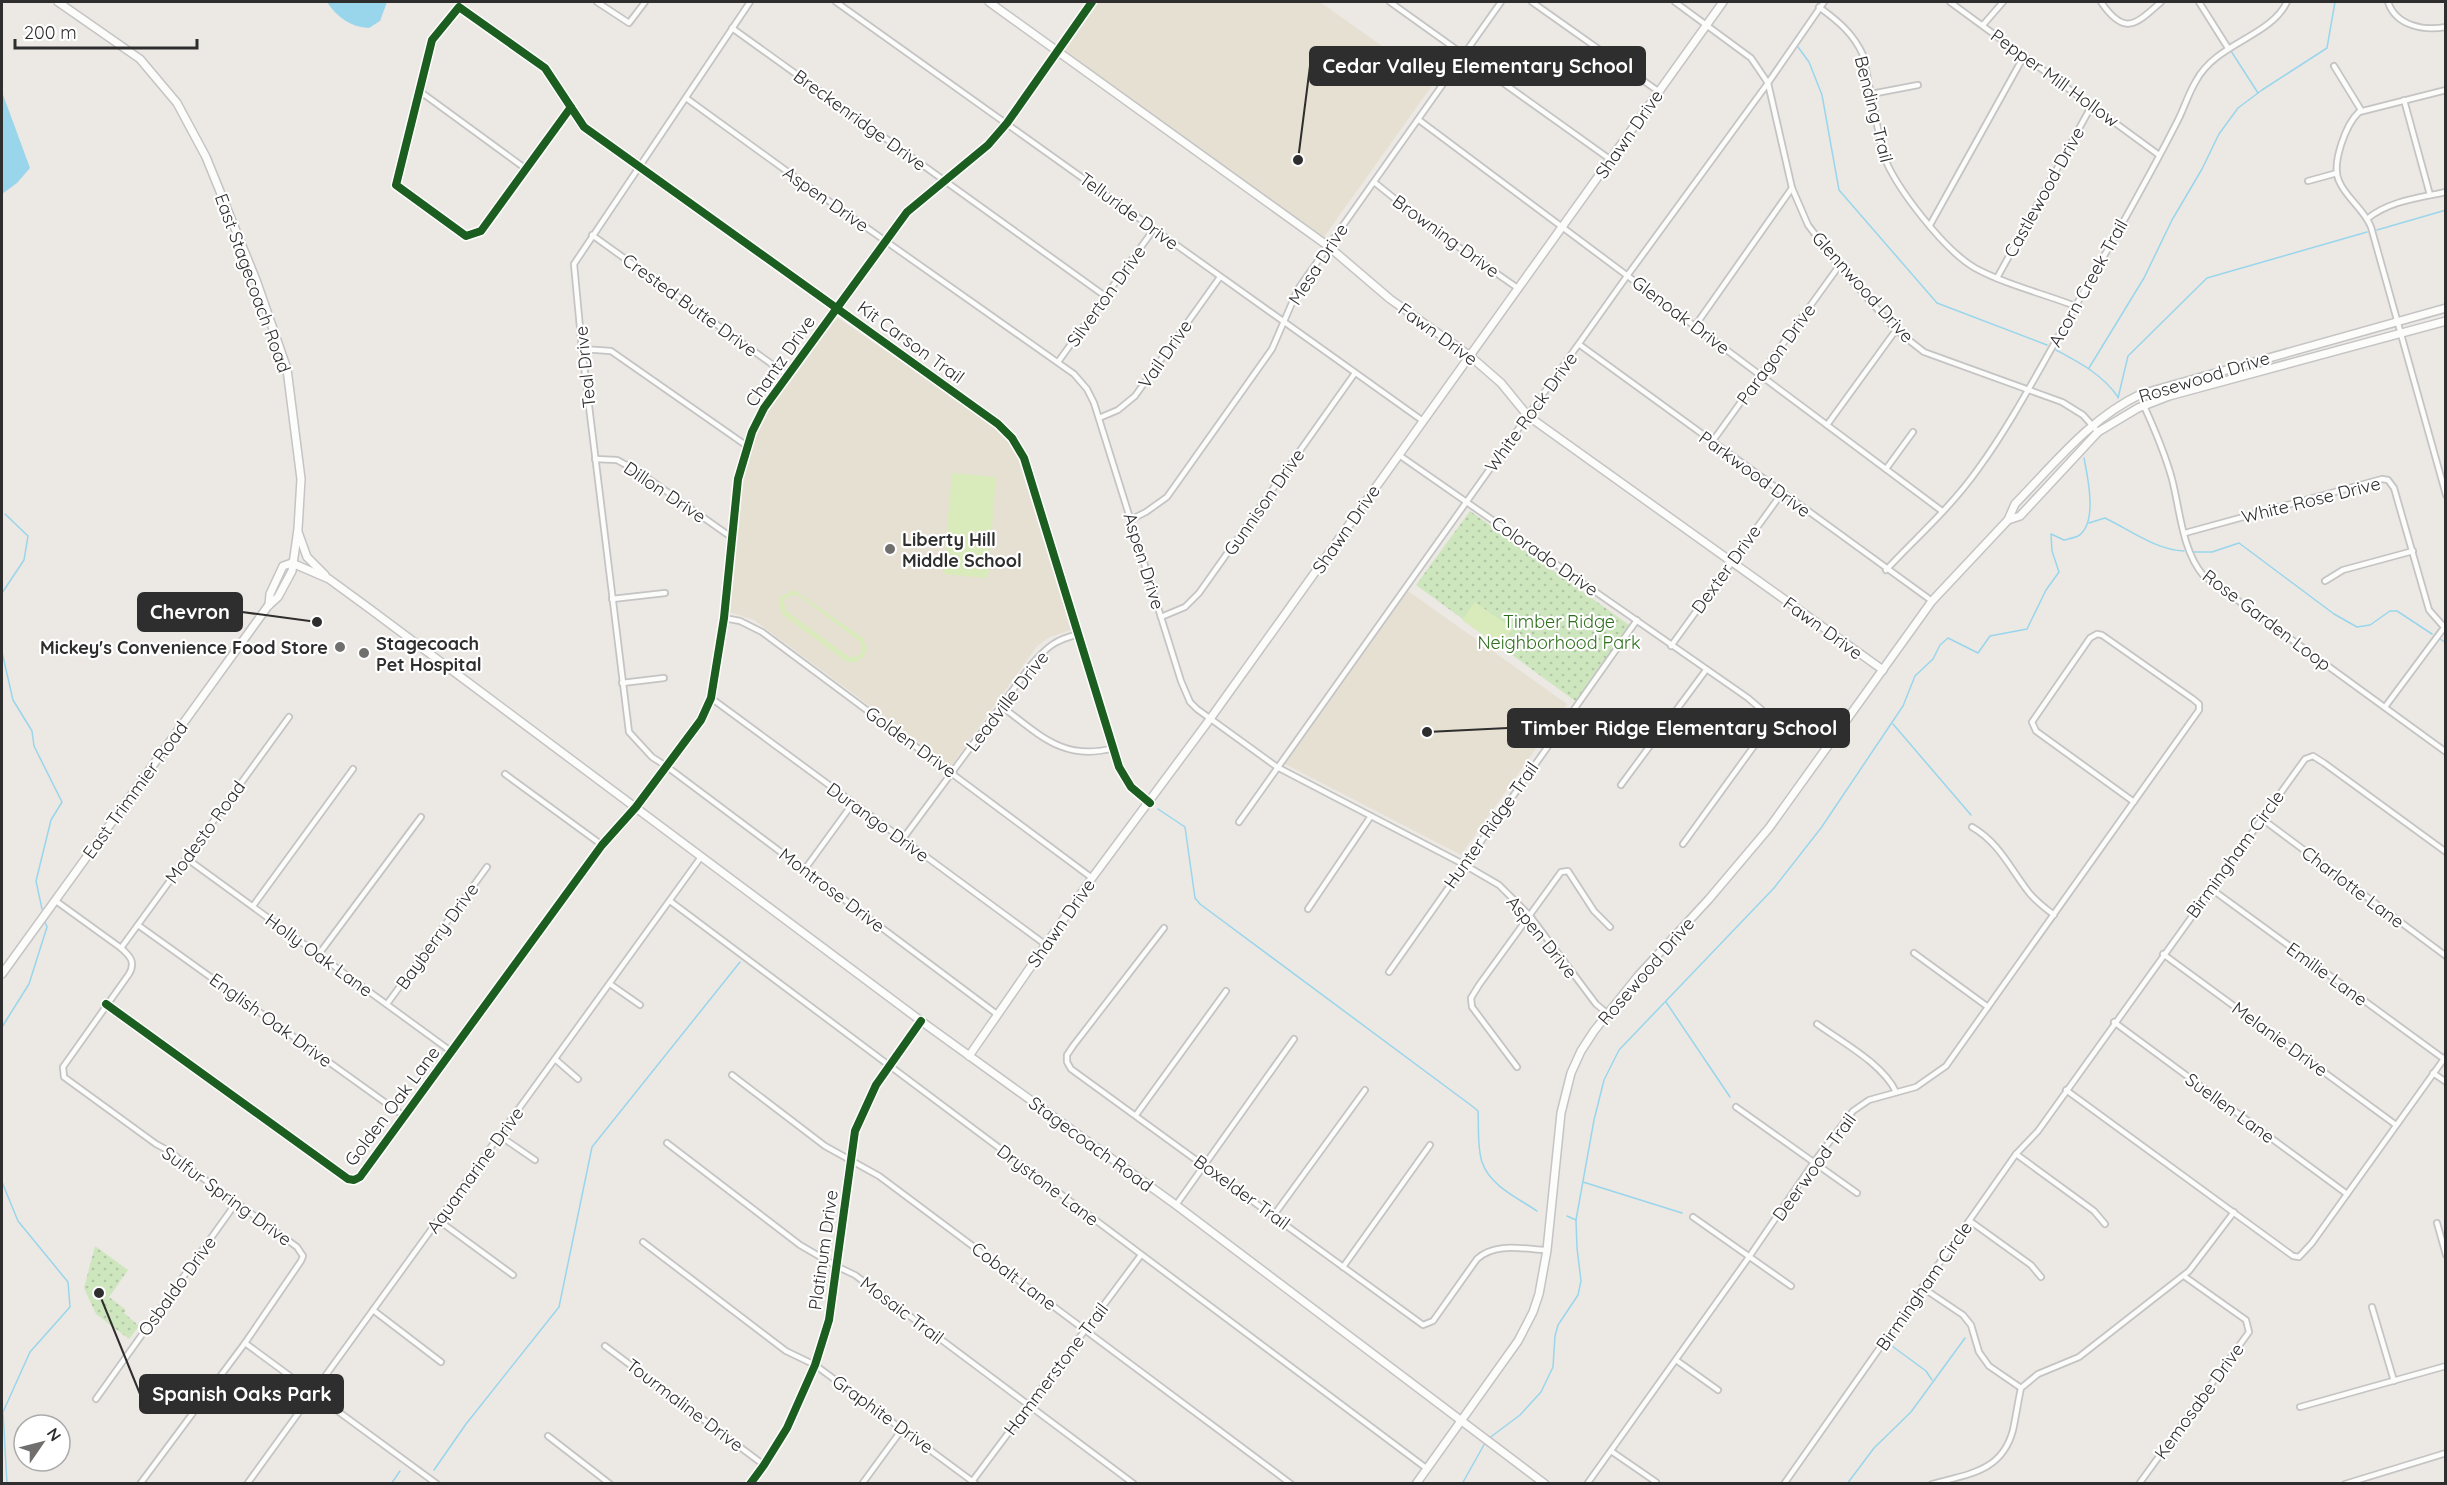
<svg xmlns="http://www.w3.org/2000/svg" width="2447" height="1485" font-family="Quicksand,sans-serif">
<style>
.education{fill:#e6e0d3}
.park{fill:url(#park-dots)}
.pitch{fill:#d9eabb;fill-rule:evenodd}
.water{fill:#99d6ec}
.lines{fill:none;stroke-linecap:round;stroke-linejoin:round}
.stream{stroke:#99d6ec;stroke-width:1.5}
.street-casing{stroke:#c5c4c5;stroke-width:8}
.secondary-casing{stroke:#c5c4c5;stroke-width:10}
.street{stroke:#fcfcfb;stroke-width:4.5}
.secondary{stroke:#fcfcfb;stroke-width:7}
.cycleway-casing{stroke:#fff;stroke-width:11}
.cycleway{stroke:#1b5e20;stroke-width:8}
.poi-dot{fill:#706f6e;stroke:#fff;stroke-width:2}
.labels{text-anchor:middle;dominant-baseline:central;stroke-width:4.5;stroke-linejoin:round;paint-order:stroke}
.street-label{font-size:18px;fill:#2e2e2e;stroke:#fff}
.poi-label{font-size:18px;font-weight:bold;fill:#2e2e2e;stroke:#fff;text-anchor:start}
.park-label{font-size:18px;fill:#2c6e1b;stroke:#fff}
.leader{fill:none;stroke:#2e2e2e;stroke-width:2}
.callout-dot{fill:#2e2e2e;stroke:#fff;stroke-width:2}
.callout{fill:#2e2e2e;stroke:#2e2e2e;stroke-width:2}
.callout-label{font-size:20px;text-anchor:middle;font-weight:bold;fill:#fff}
</style>
<defs>
<pattern id="park-dots" width="8" height="8" patternUnits="userSpaceOnUse" patternTransform="scale(1.5)"><rect width="8" height="8" fill="#cee6be"/><path d="M2 2h.1M6 6h.1" fill="none" stroke="#b1c6a4" stroke-width="1.8" stroke-linecap="round"/></pattern>
</defs>
<rect width="100%" height="100%" fill="#ece8e4"/>
<g class="education">
<polygon points="1098,2 1320,2 1434,83 1324,237 1062,49"/>
<polygon points="837,317 994,426 1007,440 1018,459 1071,630 1050,637 1037,646 951,766 754,620 729,612 741,486 748,453 758,428 768,410"/>
<polygon points="1408,591 1567,704 1461,855 1285,764"/>
</g>
<g class="park">
<polygon points="1470,511 1632,627 1578,703 1416,585"/>
<polygon points="95,1246 128,1270 109,1297 126,1310 124,1313 139,1326 129,1339 96,1314 84,1288"/>
</g>
<g class="pitch">
<polygon points="952,473 996,477 988,578 943,574"/>
<path d="M794 590 863 638 867 649C864 659 857 664 847 662L783 615 779 607V598ZM793 595 799 596 858 640 862 646 861 653 855 657H849L786 611 783 600Z"/>
<polygon points="1475,602 1513,629 1500,647 1462,620"/>
</g>
<g class="water">
<path d="M327 2H387L380 21 369 28C350 27 337 17 327 2Z"/>
<polygon points="2,92 30,168 17,183 2,194"/>
</g>
<g class="lines">
<g class="stream">
<polyline points="1798,47 1809,62 1822,95 1839,190 1937,303 2047,345"/>
<polyline points="2231,51 2258,93"/>
<polyline points="2377,230 2446,210"/>
<path d="M2056 350C2080 363 2102 374 2118 397"/>
<polyline points="2089,368 2144,278 2172,220 2202,169 2219,134 2238,108 2262,90 2327,48 2335,2"/>
<polyline points="2118,398 2128,356 2207,278 2367,232"/>
<path d="M2089 523 2105 518C2130 530 2156 550 2184 551"/>
<polyline points="2194,552 2212,552 2239,543 2334,614 2357,627 2370,625 2390,611 2397,611 2432,634"/>
<polyline points="2,593 24,560 28,536 5,514"/>
<polyline points="2440,639 2446,643"/>
<polyline points="2,652 13,700 32,731 34,746 62,802 51,820 36,881 42,909"/>
<polyline points="1893,724 1971,815"/>
<path d="M1158 809 1185 827 1195 898 1200 904 1472 1106 1478 1111C1479 1127 1477 1147 1482 1162 1490 1186 1518 1198 1537 1211"/>
<polyline points="1666,1002 1730,1097"/>
<polyline points="2,1027 29,984 47,927 45,922"/>
<polyline points="2,1182 18,1221 68,1282 70,1307 30,1352 3,1412 7,1484"/>
<polyline points="1583,1182 1682,1213"/>
<polyline points="1567,1216 1576,1220"/>
<polyline points="1892,1346 1926,1371 1932,1380"/>
<path d="M1488 1439 1520 1415 1541 1392 1553 1367 1555 1336 1558 1325 1578 1295 1581 1281 1577 1248 1576 1220 1594 1120 1604 1080 1619 1050 1774 888 1821 828 1903 706 1915 676 1933 659 1940 645 1948 638 1978 653 1990 636 2027 629 2046 590 2059 572 2052 551 2051 534 2064 540C2067 539 2074 538 2078 536 2098 524 2088 478 2084 458"/>
<polyline points="434,1470 466,1424 559,1307 592,1147 740,962"/>
<polyline points="391,1484 400,1471"/>
<polyline points="1462,1484 1485,1443"/>
<polyline points="1847,1484 1874,1448 1911,1412 1965,1338"/>
</g>
<defs>
<g id="street">
<polyline points="597,2 629,23 645,2"/>
<polyline points="750,2 574,264 582,349 629,732 652,757 666,766 998,1015"/>
<polyline points="836,2 1423,421"/>
<polyline points="1390,2 1611,160"/>
<polyline points="1532,2 1658,91"/>
<polyline points="1675,2 1751,58 1768,83 1792,188 1808,225 1839,266 1896,330 1924,352 2062,402 2083,415 2098,432"/>
<polyline points="1950,2 2159,155"/>
<path d="M2101 2C2125 37 2136 24 2161 2"/>
<polyline points="2199,2 2228,48"/>
<path d="M2388 2C2396 26 2424 31 2446 27"/>
<path d="M1819 7C1838 21 1853 33 1863 55L1883 154C1895 187 1944 250 1975 268 2006 285 2042 293 2075 306"/>
<polyline points="1983,25 2003,2"/>
<polyline points="732,28 1105,296"/>
<polyline points="2334,66 2361,110"/>
<polyline points="418,90 526,169"/>
<path d="M2446 90 2359 112C2346 124 2331 164 2339 181 2346 198 2364 209 2371 227L2446 495"/>
<polyline points="1871,94 1918,85"/>
<polyline points="686,98 799,180 1074,374 1087,389 1094,403 1181,681 1190,702 1197,709 1277,767 1463,864 1499,885 1530,916 1596,1004 1608,1014"/>
<polyline points="2404,100 2430,195"/>
<polyline points="571,107 481,231 466,236 396,185 432,40 459,7 545,68 584,127 998,424 1012,438 1024,458 1119,767 1131,787 1150,803"/>
<polyline points="1419,120 1942,511"/>
<polyline points="2308,181 2337,173"/>
<polyline points="1374,182 1430,227 1519,289"/>
<path d="M2367 219C2389 201 2418 198 2446 192"/>
<polyline points="1930,225 2024,56"/>
<polyline points="592,235 787,375"/>
<polyline points="1997,278 2092,105"/>
<polyline points="1695,326 1792,188"/>
<polyline points="1580,345 1932,601"/>
<polyline points="582,349 611,351 747,446"/>
<polyline points="1058,362 1154,229"/>
<path d="M2144 406C2155 430 2165 454 2172 479 2180 510 2182 550 2203 575L2446 752"/>
<polyline points="1099,418 1118,410 1135,396 1220,277"/>
<polyline points="1827,425 1896,330"/>
<polyline points="1712,442 1839,266"/>
<polyline points="1399,455 1748,698 1770,717 1762,735 1683,844"/>
<polyline points="595,459 617,460 639,472 731,537"/>
<polyline points="1886,469 1913,432"/>
<polyline points="1132,519 1146,512 1167,497 1272,349 1298,289 1501,2"/>
<polyline points="2185,533 2382,479 2388,480 2394,488 2429,610 2444,627"/>
<path d="M1886 570C1917 537 1952 506 1978 469 2008 428 2033 381 2058 337 2098 266 2140 195 2177 122 2184 109 2188 94 2196 81 2216 43 2270 37 2287 2"/>
<polyline points="2325,581 2343,570 2413,551"/>
<polyline points="612,599 665,593"/>
<polyline points="1161,617 1185,607 1199,593 1355,373"/>
<polyline points="724,618 740,621 762,632 1092,878"/>
<polyline points="1671,646 1782,493"/>
<polyline points="622,683 664,678"/>
<polyline points="711,698 1046,945"/>
<path d="M1001 706C1039 734 1063 762 1114 748"/>
<polyline points="2385,707 2446,625"/>
<polyline points="505,774 602,845"/>
<polyline points="1621,785 1706,670"/>
<polyline points="2261,818 2446,956"/>
<polyline points="1239,822 1627,276 1768,83 1824,2"/>
<path d="M1972 827C1998 842 2009 866 2027 890 2034 900 2044 907 2054 915"/>
<path d="M902 840 1032 664C1048 646 1055 640 1079 634"/>
<polyline points="186,858 452,1052"/>
<polyline points="805,869 853,803"/>
<polyline points="2210,888 2444,1059"/>
<path d="M56 901 121 948C130 956 136 962 129 974L63 1067 64 1077 156 1144 171 1152 189 1168 297 1247 303 1256 301 1261 245 1343 437 1484"/>
<polyline points="670,901 1426,1468"/>
<polyline points="253,906 353,769"/>
<polyline points="1308,909 1371,816"/>
<polyline points="138,925 404,1116"/>
<path d="M1164 928 1073 1046 1067 1055V1062L1071 1069 1423 1325 1433 1321 1477 1259C1495 1242 1523 1249 1547 1250"/>
<polyline points="121,948 289,717"/>
<polyline points="1914,953 1988,1007"/>
<polyline points="319,954 421,817"/>
<polyline points="2163,954 2396,1125"/>
<polyline points="1389,972 1637,620"/>
<polyline points="610,984 640,1005"/>
<polyline points="106,1004 348,1179 354,1180 366,1169 602,845 636,807"/>
<polyline points="387,1004 487,867"/>
<polyline points="2114,1022 2347,1194"/>
<path d="M1817 1024C1842 1042 1883 1064 1896 1092"/>
<polyline points="555,1059 578,1079"/>
<polyline points="1517,1067 1472,1007 1471,998 1479,985 1561,872 1568,871 1594,911 1610,927"/>
<polyline points="2433,1073 2446,1082"/>
<polyline points="732,1075 825,1146 879,1176 1291,1484"/>
<polyline points="2066,1090 2293,1256 2299,1257 2312,1243 2446,1056"/>
<polyline points="1736,1107 1857,1193"/>
<polyline points="1136,1115 1226,991"/>
<polyline points="500,1136 535,1160"/>
<polyline points="667,1143 800,1245 836,1266 855,1275 1134,1484"/>
<polyline points="2016,1154 2094,1211 2105,1224"/>
<polyline points="1176,1205 1294,1039"/>
<polyline points="1274,1215 1365,1090"/>
<polyline points="1693,1217 1791,1286"/>
<polyline points="438,1220 513,1275"/>
<polyline points="1970,1221 2031,1265 2041,1277"/>
<polyline points="2437,1223 2446,1255"/>
<polyline points="643,1242 786,1351 815,1365 976,1484"/>
<polyline points="1343,1267 1430,1145"/>
<polyline points="1923,1288 1963,1315 1971,1325 1979,1352 1989,1366 2021,1388"/>
<polyline points="2372,1307 2394,1381"/>
<polyline points="373,1310 441,1362"/>
<polyline points="605,1346 764,1465"/>
<polyline points="1676,1360 1718,1390"/>
<polyline points="96,1399 236,1203"/>
<polyline points="2300,1407 2446,1366"/>
<polyline points="548,1436 610,1484"/>
<polyline points="1611,1451 1656,1482"/>
<polyline points="971,1483 1141,1255"/>
<polyline points="140,1484 245,1343"/>
<polyline points="247,1484 701,857"/>
<polyline points="750,1484 764,1465 787,1428 815,1365 829,1320 855,1131 876,1085 921,1021"/>
<polyline points="862,1484 903,1428"/>
<polyline points="1587,1484 1749,1257 1814,1162 1853,1111 1869,1100 1916,1087 1946,1066 2199,710 2199,704 2193,699 2102,635 2097,634 2090,638 2032,722 2036,731 2134,802"/>
<polyline points="1784,1484 2016,1154 2038,1131 2305,759 2313,756 2324,763 2446,852"/>
<path d="M1932 1484C1968 1474 2002 1472 2013 1430 2016 1416 2018 1402 2021 1388L2038 1374 2079 1357 2189 1271 2234 1212"/>
<polyline points="2139,1484 2249,1332 2246,1320 2184,1276"/>
<polyline points="2345,1484 2446,1453"/>
</g>
<g id="secondary">
<polyline points="989,2 1328,246 1390,299 1470,356 1501,383 1528,416 1883,670"/>
<polyline points="2008,520 2020,516 2098,432 2138,408 2169,396 2446,321"/>
<polyline points="298,532 307,557 325,575"/>
<polyline points="292,563 329,579 370,609 921,1021 1176,1205 1545,1484"/>
<polyline points="269,605 270,594 283,566 292,563"/>
<polyline points="636,807 701,720 711,698 724,618 738,479 752,432 764,408 907,212 988,145 1007,123 1092,2"/>
<polyline points="2,974 268,606 278,597 292,571 298,529 301,479 287,369 256,280 206,157 177,103 140,59 58,2"/>
<polyline points="969,1056 1092,878 1210,719 1723,2"/>
<path d="M1416 1484 1518 1341 1533 1312 1539 1294 1547 1250 1561 1113 1571 1073 1581 1051 1594 1031 1638 976 1709 899 1769 828 1932 601 2008 520 2015 504C2054 464 2090 418 2141 394L2446 308"/>
</g>
</defs>
<use href="#street" class="street-casing"/>
<use href="#secondary" class="secondary-casing"/>
<use href="#street" class="street"/>
<use href="#secondary" class="secondary"/>
<defs>
<g id="cycleway">
<polyline points="571,107 481,231 466,236 396,185 432,40 459,7 545,68 584,127 998,424 1012,438 1024,458 1119,767 1131,787 1150,803"/>
<polyline points="106,1004 348,1179 354,1180 360,1177 602,845 636,807 701,720 711,698 724,618 738,479 752,432 764,408 907,212 988,145 1007,123 1092,2"/>
<polyline points="750,1484 764,1465 787,1428 815,1365 829,1320 855,1131 876,1085 921,1021"/>
</g>
</defs>
<use href="#cycleway" class="cycleway-casing"/>
<use href="#cycleway" class="cycleway"/>
</g>
<g class="poi-dot">
<circle cx="890" cy="549" r="6"/>
<circle cx="340" cy="647" r="6"/>
<circle cx="364" cy="653" r="6"/>
</g>
<g class="labels">
<g class="street-label">
<text transform="translate(2055 78) rotate(36)">Pepper Mill Hollow</text>
<text transform="translate(1874 109) rotate(76)">Bending Trail</text>
<text transform="translate(860 120) rotate(36)">Breckenridge Drive</text>
<text transform="translate(1629 134) rotate(-55)">Shawn Drive</text>
<text transform="translate(2044 192) rotate(-61)">Castlewood Drive</text>
<text transform="translate(826 199) rotate(35)">Aspen Drive</text>
<text transform="translate(1129 211) rotate(36)">Telluride Drive</text>
<text transform="translate(1446 236) rotate(36)">Browning Drive</text>
<text transform="translate(1318 264) rotate(-57)">Mesa Drive</text>
<text transform="translate(253 283) rotate(70)">East Stagecoach Road</text>
<text transform="translate(2088 283) rotate(-61)">Acorn Creek Trail</text>
<text transform="translate(1863 287) rotate(48)">Glennwood Drive</text>
<text transform="translate(1106 296) rotate(-54)">Silverton Drive</text>
<text transform="translate(690 305) rotate(36)">Crested Butte Drive</text>
<text transform="translate(1681 315) rotate(37)">Glenoak Drive</text>
<text transform="translate(1438 334) rotate(36)">Fawn Drive</text>
<text transform="translate(911 342) rotate(36)">Kit Carson Trail</text>
<text transform="translate(1165 354) rotate(-55)">Vail Drive</text>
<text transform="translate(1776 354) rotate(-54)">Paragon Drive</text>
<text transform="translate(780 361) rotate(-55)">Chantz Drive</text>
<text transform="translate(585 367) rotate(-96)">Teal Drive</text>
<text transform="translate(2204 377) rotate(-17)">Rosewood Drive</text>
<text transform="translate(1531 412) rotate(-54)">White Rock Drive</text>
<text transform="translate(1755 474) rotate(36)">Parkwood Drive</text>
<text transform="translate(665 492) rotate(34)">Dillon Drive</text>
<text transform="translate(2311 500) rotate(-14)">White Rose Drive</text>
<text transform="translate(1264 502) rotate(-55)">Gunnison Drive</text>
<text transform="translate(1346 529) rotate(-55)">Shawn Drive</text>
<text transform="translate(1545 556) rotate(35)">Colorado Drive</text>
<text transform="translate(1144 561) rotate(73)">Aspen Drive</text>
<text transform="translate(1726 569) rotate(-54)">Dexter Drive</text>
<text transform="translate(2267 620) rotate(37)">Rose Garden Loop</text>
<text transform="translate(1823 628) rotate(36)">Fawn Drive</text>
<text transform="translate(1007 701) rotate(-52)">Leadville Drive</text>
<text transform="translate(911 742) rotate(36)">Golden Drive</text>
<text transform="translate(135 790) rotate(-54)">East Trimmier Road</text>
<text transform="translate(878 822) rotate(36)">Durango Drive</text>
<text transform="translate(1491 825) rotate(-55)">Hunter Ridge Trail</text>
<text transform="translate(205 832) rotate(-54)">Modesto Road</text>
<text transform="translate(2235 854) rotate(-54)">Birmingham Circle</text>
<text transform="translate(2353 887) rotate(37)">Charlotte Lane</text>
<text transform="translate(832 890) rotate(37)">Montrose Drive</text>
<text transform="translate(1061 923) rotate(-55)">Shawn Drive</text>
<text transform="translate(437 936) rotate(-54)">Bayberry Drive</text>
<text transform="translate(1542 937) rotate(51)">Aspen Drive</text>
<text transform="translate(319 955) rotate(36)">Holly Oak Lane</text>
<text transform="translate(1646 971) rotate(-49)">Rosewood Drive</text>
<text transform="translate(2327 974) rotate(36)">Emilie Lane</text>
<text transform="translate(271 1020) rotate(36)">English Oak Drive</text>
<text transform="translate(2280 1039) rotate(36)">Melanie Drive</text>
<text transform="translate(392 1106) rotate(-53)">Golden Oak Lane</text>
<text transform="translate(2230 1108) rotate(36)">Suellen Lane</text>
<text transform="translate(1091 1144) rotate(36)">Stagecoach Road</text>
<text transform="translate(1814 1167) rotate(-54)">Deerwood Trail</text>
<text transform="translate(475 1170) rotate(-54)">Aquamarine Drive</text>
<text transform="translate(1048 1185) rotate(37)">Drystone Lane</text>
<text transform="translate(1242 1192) rotate(36)">Boxelder Trail</text>
<text transform="translate(227 1196) rotate(36)">Sulfur Spring Drive</text>
<text transform="translate(823 1250) rotate(-82)">Platinum Drive</text>
<text transform="translate(1014 1276) rotate(37)">Cobalt Lane</text>
<text transform="translate(177 1286) rotate(-54)">Osbaldo Drive</text>
<text transform="translate(1924 1286) rotate(-55)">Birmingham Circle</text>
<text transform="translate(902 1310) rotate(37)">Mosaic Trail</text>
<text transform="translate(1056 1369) rotate(-53)">Hammerstone Trail</text>
<text transform="translate(2199 1401) rotate(-54)">Kemosabe Drive</text>
<text transform="translate(685 1405) rotate(37)">Tourmaline Drive</text>
<text transform="translate(883 1414) rotate(36)">Graphite Drive</text>
</g>
<g class="poi-label">
<text x="902" y="539">Liberty Hill<tspan x="902" dy="21">Middle School</tspan></text>
<text x="376" y="643">Stagecoach<tspan x="376" dy="21">Pet Hospital</tspan></text>
<text x="328" y="647" text-anchor="end">Mickey's Convenience Food Store</text>
</g>
<g class="park-label">
<text x="1559" y="621">Timber Ridge<tspan x="1559" dy="21">Neighborhood Park</tspan></text>
</g>
</g>
<path class="leader" d="M1298 160L1310 66M317 622L242 612M1427 732L1508 728M99 1293L140 1394"/>
<g class="callout-dot">
<circle cx="1298" cy="160" r="6"/>
<circle cx="317" cy="622" r="6"/>
<circle cx="1427" cy="732" r="6"/>
<circle cx="99" cy="1293" r="6"/>
</g>
<g class="callout">
<rect x="1310" y="47" width="335" height="38" rx="6"/>
<rect x="138" y="593" width="104" height="38" rx="6"/>
<rect x="1508" y="709" width="341" height="38" rx="6"/>
<rect x="140" y="1375" width="203" height="38" rx="6"/>
</g>
<g class="callout-label">
<text x="1478" y="73">Cedar Valley Elementary School</text>
<text x="190" y="619">Chevron</text>
<text x="1679" y="735">Timber Ridge Elementary School</text>
<text x="242" y="1401">Spanish Oaks Park</text>
</g>
<rect width="2447" height="1485" fill="none" stroke="#2e2e2e" stroke-width="6"/>
<g transform="translate(42 1443) rotate(55)"><circle r="28" fill="#ffffff" stroke="#ababab" stroke-width="1.5"/>
<path d="M0-4.5L10 22L0 15L-10 22Z" fill="#706f6e"/>
<text y="-9" font-size="16" font-weight="bold" text-anchor="middle" fill="#2e2e2e">N</text>
</g>
<path d="M15 39v9h182v-9" fill="none" stroke="#2e2e2e" stroke-width="3"/>
<text x="24" y="39" font-size="18" fill="#2e2e2e" stroke="#ffffff" stroke-width="4.5" paint-order="stroke">200 m</text>
</svg>
